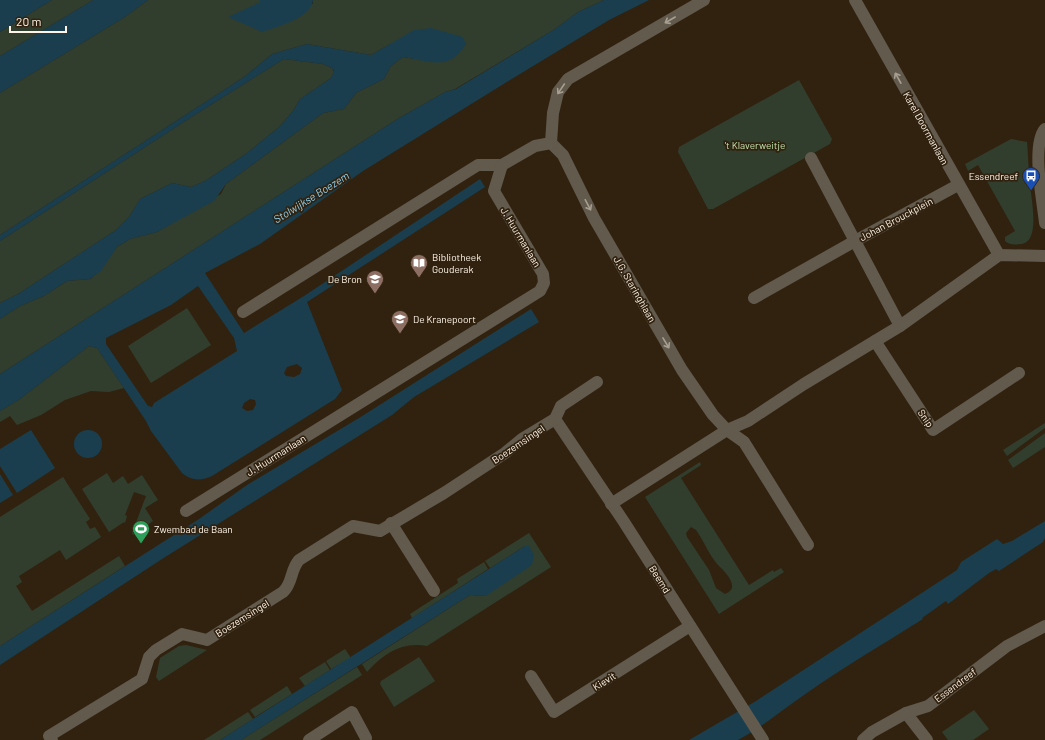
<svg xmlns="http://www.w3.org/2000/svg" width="1045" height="740" font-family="Barlow,sans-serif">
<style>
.green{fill:#323e2d;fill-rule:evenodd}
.water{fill:#1a3e4e;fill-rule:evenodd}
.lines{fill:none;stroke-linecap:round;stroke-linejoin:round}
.minor{stroke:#615a4d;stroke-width:12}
.oneway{stroke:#a79f92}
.labels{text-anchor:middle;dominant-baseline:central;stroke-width:3.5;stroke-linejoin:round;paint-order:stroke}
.street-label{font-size:10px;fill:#fdf3e7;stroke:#31220f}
.park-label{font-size:10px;fill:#c0e3af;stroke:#31220f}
.poi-label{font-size:10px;fill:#fdf3e7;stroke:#31220f;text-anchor:start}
.water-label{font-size:11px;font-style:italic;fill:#90d2f1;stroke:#31220f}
</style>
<rect width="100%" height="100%" fill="#31220f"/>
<g class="green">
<polygon points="52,0 93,0 0,56 0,32"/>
<polygon points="148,0 260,0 261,2 313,4 313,0 604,0 578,12 555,29 455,89 445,92 399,118 0,374 0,319 20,306 44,296 67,281 91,279 117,247 130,239 157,232 221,194 226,184 323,113 344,109 356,93 384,79 391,66 403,57 415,59 390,44 371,55 307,44 272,54 244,77 0,235 0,93 125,17"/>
<polygon points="284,59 323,64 332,68 334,72 331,78 300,99 293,111 279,127 247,153 205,181 191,187 172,183 140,199 129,217 116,230 18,294 0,303 0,241 190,118"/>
<polygon points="799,80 832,139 830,144 713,209 708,209 678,152 679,147"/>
<path d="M1011 139 1027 142 1029 173 1024 174 1025 184H1030C1031 199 1041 242 1021 244 1015 245 1010 245 1005 241V237L1015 231 978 165 968 171 965 164Z"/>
<polygon points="187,308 211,345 151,383 128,346"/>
<polygon points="89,346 97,348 124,388 109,392 91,391 65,400 41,415 17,425 10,416 0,422 0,411 20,399"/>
<polygon points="1045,423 1045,428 1007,456 1003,450"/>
<polygon points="1045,433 1045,447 1013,468 1008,460"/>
<path d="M700 462 701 465 681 478 749 585 773 570 774 572 781 568 784 572 719 614 645 497ZM691 527 696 530C704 541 709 555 718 565 723 570 731 577 732 585 733 590 729 592 725 594L716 588 709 570 687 537 686 533Z"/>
<polygon points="107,473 113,483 123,476 128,484 142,475 158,500 145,508 153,521 133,535 132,533 146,496 134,492 125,515 127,516 125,523 124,522 109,532 82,489"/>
<polygon points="63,477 90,519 86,522 90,529 95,527 101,537 66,560 60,550 19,576 22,582 16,586 32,611 119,556 125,566 0,646 0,517"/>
<path d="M529 533 551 567 427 646C402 641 383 654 367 672L362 664 470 595 486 596 525 546 490 568 485 561Z"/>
<polygon points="484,562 488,569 412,618 410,614 458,583 457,579"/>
<polygon points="186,645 207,650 159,681 156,677 160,658 179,646"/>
<polygon points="345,649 351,658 331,669 326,661"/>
<polygon points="419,657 435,681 394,707 380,684 381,681"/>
<polygon points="325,662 330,670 305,686 299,678"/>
<polygon points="357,667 362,675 260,740 241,740"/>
<polygon points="287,686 292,694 255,717 250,710"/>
<polygon points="974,710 989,729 973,740 948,740 942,732"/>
<polygon points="248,712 253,719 220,740 204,740"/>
</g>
<g class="water">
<polygon points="0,0 52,0 0,32"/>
<polygon points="93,0 148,0 125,17 0,93 0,56"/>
<path d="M260 0H313C312 18 276 27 262 32L228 17 260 2Z"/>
<path d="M604 0H649L609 20 515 77 363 171 260 244 205 273 244 333 304 296 480 179 485 187 307 302 342 390 335 399 212 476C201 481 192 481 182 473L151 431 146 421 97 348 89 346 20 399 0 411V374L399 118 445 92 456 89 555 29 578 12ZM198 286 234 338 237 351 154 403 152 407 148 406 106 344V338L171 305ZM297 364 302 368 300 374 294 377 286 376 284 373 287 367ZM250 399 255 400 256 404 253 410 247 411 242 408 244 403Z"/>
<path d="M431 28 463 37 466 44C449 72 430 61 403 57L391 66 384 79 356 93 344 109 323 113 226 184 214 201 157 232 130 239 117 247 101 271 90 279 67 281 44 296 20 306 0 319V303L18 294 116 230 129 217 140 199 172 183 191 187 205 181 247 153 279 127 293 111 300 99 331 78 334 71 332 68 323 64 284 59 190 118 0 241V235L244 77 272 54 307 44 371 55 414 30Z"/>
<polygon points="531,309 539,322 414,397 392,415 162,559 0,665 0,646 199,519 247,485 359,418"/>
<circle cx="88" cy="444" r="14"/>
<polygon points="31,430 55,468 17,493 0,466 0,449"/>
<polygon points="0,474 13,495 0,503"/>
<path d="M1045 521V538L1043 542 999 571 996 569 989 573 948 604 946 601 922 618 923 619C883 644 842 668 804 695 782 710 762 727 738 740H689L756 701 957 570 961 562 997 539 1003 544 1012 541Z"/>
<polygon points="525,546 529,546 534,555 532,565 486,596 470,595 241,740 220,740"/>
</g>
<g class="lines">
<g class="minor">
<polyline points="704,0 568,79 558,92 553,113 551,143 563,155 594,218 682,370 713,415 727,430 744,442 808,545"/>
<polyline points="855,0 999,255"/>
<path d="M1045 129C1031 145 1043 202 1045 223"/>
<polyline points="502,165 535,146 551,143"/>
<polyline points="754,298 855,241 811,158"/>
<polyline points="243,312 478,165 502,165"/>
<polyline points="900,326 855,241 958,185"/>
<polyline points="875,341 933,430 1019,373"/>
<polyline points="555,419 624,522 763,740"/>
<polyline points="611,504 727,430 748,421 804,384 900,326 999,255 1045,256"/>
<polyline points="186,511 540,291 544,283 543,274 494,191 502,165"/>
<polyline points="391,523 434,591"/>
<polyline points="531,676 554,712 690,626"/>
<polyline points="906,713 927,740"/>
<path d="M52 740 49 736 142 679 149 657 156 650 182 634 207 640 283 592C293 583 290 570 299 560L353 526 380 531 444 493 505 453 522 439 555 419 561 406 597 382"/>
<polyline points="309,740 352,712 366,738"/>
<polyline points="863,740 872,732 906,713 928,706 1007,646 1045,626"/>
</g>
</g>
<defs><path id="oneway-shaft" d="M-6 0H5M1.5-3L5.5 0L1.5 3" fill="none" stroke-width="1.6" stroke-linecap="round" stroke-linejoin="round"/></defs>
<g class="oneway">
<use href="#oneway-shaft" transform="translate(670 20) rotate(150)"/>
<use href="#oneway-shaft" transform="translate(898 78) rotate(-119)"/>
<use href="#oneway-shaft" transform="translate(561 89) rotate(124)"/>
<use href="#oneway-shaft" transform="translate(588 205) rotate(62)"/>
<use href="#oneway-shaft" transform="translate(666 343) rotate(59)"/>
</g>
<defs>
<symbol id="bus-pin" viewBox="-11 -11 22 30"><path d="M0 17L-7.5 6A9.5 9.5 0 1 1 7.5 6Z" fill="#1a4fb4" stroke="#31220f"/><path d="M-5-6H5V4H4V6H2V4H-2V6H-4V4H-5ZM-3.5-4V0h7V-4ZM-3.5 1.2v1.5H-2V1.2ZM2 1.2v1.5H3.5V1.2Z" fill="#fff"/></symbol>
<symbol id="library-pin" viewBox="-11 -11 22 30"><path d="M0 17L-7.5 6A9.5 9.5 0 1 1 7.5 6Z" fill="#8d6e63" stroke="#31220f"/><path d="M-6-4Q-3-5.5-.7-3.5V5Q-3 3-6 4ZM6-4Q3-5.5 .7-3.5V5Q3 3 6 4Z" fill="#fff"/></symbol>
<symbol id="school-pin" viewBox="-11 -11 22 30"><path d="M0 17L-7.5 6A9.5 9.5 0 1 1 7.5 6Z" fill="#8d6e63" stroke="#31220f"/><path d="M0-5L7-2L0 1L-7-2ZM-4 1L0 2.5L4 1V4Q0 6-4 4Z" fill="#fff"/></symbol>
<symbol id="stadium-pin" viewBox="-11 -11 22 30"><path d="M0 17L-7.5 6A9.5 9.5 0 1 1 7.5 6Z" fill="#2e9e5b" stroke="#31220f"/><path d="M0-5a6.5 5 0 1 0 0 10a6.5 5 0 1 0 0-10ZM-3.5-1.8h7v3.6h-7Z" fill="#fff"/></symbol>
</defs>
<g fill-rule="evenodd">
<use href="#bus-pin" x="1021" y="166" width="20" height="27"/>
<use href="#library-pin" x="409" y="253" width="20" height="27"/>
<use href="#school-pin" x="365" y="269" width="20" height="27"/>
<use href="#school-pin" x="390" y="309" width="20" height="27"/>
<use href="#stadium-pin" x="131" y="519" width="20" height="27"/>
</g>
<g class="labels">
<g class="street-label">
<text transform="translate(926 128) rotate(61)">Karel Doormanlaan</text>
<text transform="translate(896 219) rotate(-28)">Johan Brouckplein</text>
<text transform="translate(521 237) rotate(59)">J. Huurmanlaan</text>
<text transform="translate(635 289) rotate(60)">J.G. Staringhlaan</text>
<text transform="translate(926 418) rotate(55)">Snip</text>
<text transform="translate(518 444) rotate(-34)">Boezemsingel</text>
<text transform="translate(276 455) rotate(-32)">J. Huurmanlaan</text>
<text transform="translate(660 579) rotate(58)">Beemd</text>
<text transform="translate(242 618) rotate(-32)">Boezemsingel</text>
<text transform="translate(604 681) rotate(-32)">Kievit</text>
<text transform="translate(955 685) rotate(-37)">Essendreef</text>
</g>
<g class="park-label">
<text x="755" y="145">'t Klaverweitje</text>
</g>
<g class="poi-label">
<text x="1018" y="176" text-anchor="end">Essendreef</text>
<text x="432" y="257">Bibliotheek<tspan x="432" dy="12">Gouderak</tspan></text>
<text x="362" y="279" text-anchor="end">De Bron</text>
<text x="413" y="319">De Kranepoort</text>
<text x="154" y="529">Zwembad de Baan</text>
</g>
<g class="water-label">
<text transform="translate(311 197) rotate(-32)">Stolwijkse Boezem</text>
</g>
</g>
<path d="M10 26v6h56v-6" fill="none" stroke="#fdf3e7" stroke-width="2"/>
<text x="16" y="26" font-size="12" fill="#fdf3e7" stroke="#31220f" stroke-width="3" paint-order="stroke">20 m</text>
</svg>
